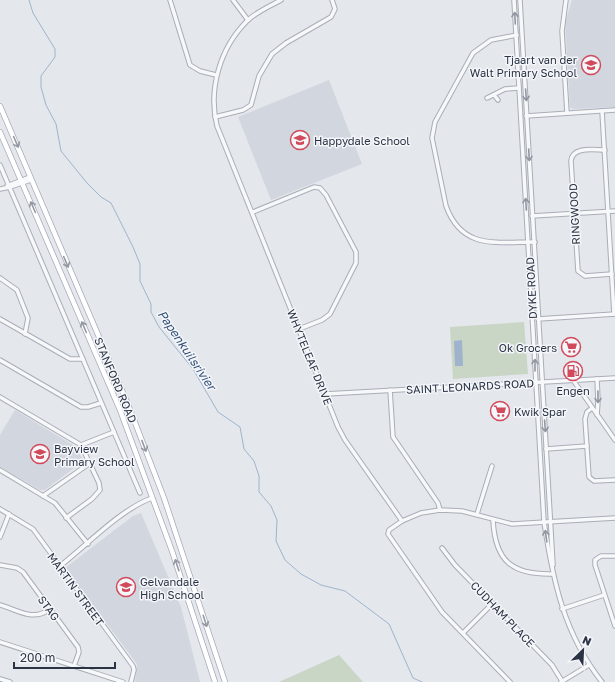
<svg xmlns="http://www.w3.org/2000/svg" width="615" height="682" font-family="'Golos Text',sans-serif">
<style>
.built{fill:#d2d6de}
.green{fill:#c9d6c5}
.water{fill:#9fb4cc}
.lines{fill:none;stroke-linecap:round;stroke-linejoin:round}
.stream{stroke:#9fb4cc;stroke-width:1}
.minor-casing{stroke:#a9aeb7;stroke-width:5.5}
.major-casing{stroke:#a3abb8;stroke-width:6}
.minor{stroke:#f7f8fa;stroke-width:3.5}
.major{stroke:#fff;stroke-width:4.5}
.oneway{stroke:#9196a0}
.oneway2{stroke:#959aa2}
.labels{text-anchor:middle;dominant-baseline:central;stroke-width:3;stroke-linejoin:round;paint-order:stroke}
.poi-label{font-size:11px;fill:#2b3445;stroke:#f4f6f9;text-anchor:start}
.street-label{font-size:11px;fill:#2b3445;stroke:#f4f6f9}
.water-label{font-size:12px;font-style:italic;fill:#34527a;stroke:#f4f6f9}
</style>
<rect width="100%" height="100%" fill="#e4e7ec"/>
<g class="built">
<polygon points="572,0 615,0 615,107 573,109 570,107 565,23"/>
<polygon points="329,80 362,164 271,200 238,117"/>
<polygon points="15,410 73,445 83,459 82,462 45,490 40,490 0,467 0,435"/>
<polygon points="141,513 181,607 200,682 135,682 137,664 65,568 133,516"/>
</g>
<g class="green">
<polygon points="524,322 528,374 453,379 450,327"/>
<polygon points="339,655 363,682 279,682"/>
</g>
<polygon class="water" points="462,340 463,366 455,366 454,341"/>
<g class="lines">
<polyline class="stream" points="29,0 33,13 55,49 55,57 41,76 41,87 46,105 56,124 61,151 87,183 101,197 111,203 133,247 140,264 140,281 151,304 151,312 159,327 193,369 218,412 240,427 244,449 254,461 259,476 259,492 271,506 277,520 276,541 285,560 301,574 321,585 345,591 389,624 413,678 422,682"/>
<defs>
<g id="minor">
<polyline points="170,0 190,65 200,71 216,75"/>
<polyline points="233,0 248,20"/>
<path d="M281 0C270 6 256 12 247 21 220 48 208 89 217 126L338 427 345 440 402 521 389 530 388 534 442 612 510 682"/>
<path d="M514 0 544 522C553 581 564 634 602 682"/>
<polyline points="520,0 553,565"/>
<polyline points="566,0 562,31 567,113"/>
<path d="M517 35 491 40 473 53 435 122 432 138 446 206C462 250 496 242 535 242"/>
<polyline points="494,95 498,100"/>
<polyline points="487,98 505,89 519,88"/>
<polyline points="602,111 614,314"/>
<polyline points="526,116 615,110"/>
<polyline points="215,117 243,110 251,105 259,76 272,54 286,43 331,17 335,9 332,0"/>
<path d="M605 150C594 150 572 146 571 161L578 271 585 276 612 274"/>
<polyline points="0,165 140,493"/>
<polyline points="7,186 30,177"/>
<polyline points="0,189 10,187 31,180"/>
<polyline points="253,212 314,187 320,188 326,195 356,252 356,263 330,314 322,320 299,329"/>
<polyline points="532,216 615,211"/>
<polyline points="0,278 17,290 28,318 25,334"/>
<polyline points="0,319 70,359 83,359"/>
<polyline points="538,319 615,314"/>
<polyline points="0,360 81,407 88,407 101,403"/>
<polyline points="573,380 615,440"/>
<polyline points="390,390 393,437 438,503 440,510"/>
<polyline points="325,394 615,378"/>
<polyline points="0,397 81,445 114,432"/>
<polyline points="592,408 587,412 585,419 589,477 594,481 615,480"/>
<polyline points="597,415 598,401 597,379"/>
<polyline points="546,449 587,446"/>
<polyline points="0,470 55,503 88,544"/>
<polyline points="43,496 90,463"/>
<polyline points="0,509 33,529 133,666 134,670 131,682"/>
<polyline points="477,514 492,466"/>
<polyline points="66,518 92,499 100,490 99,483 81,445"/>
<path d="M493 520C495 562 513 575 553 574"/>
<polyline points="402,521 421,513 440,510 462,511 512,524 615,518"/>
<polyline points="0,537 9,514"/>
<polyline points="442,548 455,565 552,665 562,681"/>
<polyline points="615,556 601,556 595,560 595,565 615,626"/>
<polyline points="0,565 17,568 23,572 78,647 79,652 74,666"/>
<path d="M60 566C87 545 121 509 152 498"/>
<path d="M0 605C18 610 33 622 50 609"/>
<polyline points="562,609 604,595"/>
<polyline points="463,633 493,603"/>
<polyline points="0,642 123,682"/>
<polyline points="0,679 10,682"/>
<polyline points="561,682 589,665"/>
</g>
<g id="major">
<polyline points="0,106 129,407 164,498 225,682"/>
<polyline points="0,132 120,410 172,551 215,682"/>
</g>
</defs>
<use href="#minor" class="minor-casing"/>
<use href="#major" class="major-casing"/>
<use href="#minor" class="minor"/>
<use href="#major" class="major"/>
</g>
<defs><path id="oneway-shaft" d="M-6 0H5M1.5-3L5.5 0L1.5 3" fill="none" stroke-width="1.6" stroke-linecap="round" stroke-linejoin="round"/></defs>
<g class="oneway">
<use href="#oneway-shaft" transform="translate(515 18) rotate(-93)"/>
<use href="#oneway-shaft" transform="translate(526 95) rotate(86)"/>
<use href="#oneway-shaft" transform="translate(529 155) rotate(87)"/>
<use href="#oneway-shaft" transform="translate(526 204) rotate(-93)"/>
<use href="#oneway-shaft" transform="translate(535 365) rotate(-90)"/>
<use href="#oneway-shaft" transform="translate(598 397) rotate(89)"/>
<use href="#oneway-shaft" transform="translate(545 426) rotate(86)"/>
<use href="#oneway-shaft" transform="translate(546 536) rotate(-98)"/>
</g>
<g class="oneway2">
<use href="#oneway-shaft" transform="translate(16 142) rotate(66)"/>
<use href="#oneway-shaft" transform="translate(33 207) rotate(-113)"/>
<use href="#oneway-shaft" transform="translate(66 262) rotate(67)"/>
<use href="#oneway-shaft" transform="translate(84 327) rotate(-113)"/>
<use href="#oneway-shaft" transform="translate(144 446) rotate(69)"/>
<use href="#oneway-shaft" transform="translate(177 565) rotate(-108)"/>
<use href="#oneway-shaft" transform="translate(205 621) rotate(72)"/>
</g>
<defs>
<symbol id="school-ring" viewBox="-11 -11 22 22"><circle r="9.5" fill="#f4f6f9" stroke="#d1495b" stroke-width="1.5"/><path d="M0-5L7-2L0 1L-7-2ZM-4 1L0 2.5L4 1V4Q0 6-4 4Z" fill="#d1495b"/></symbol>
<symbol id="supermarket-ring" viewBox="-11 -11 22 22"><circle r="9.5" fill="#f4f6f9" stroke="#d1495b" stroke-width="1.5"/><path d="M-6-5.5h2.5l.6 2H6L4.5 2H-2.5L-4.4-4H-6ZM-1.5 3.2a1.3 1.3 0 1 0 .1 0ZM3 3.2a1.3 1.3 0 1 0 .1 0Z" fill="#d1495b"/></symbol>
<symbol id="fuel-ring" viewBox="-11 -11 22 22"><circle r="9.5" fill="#f4f6f9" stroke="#d1495b" stroke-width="1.5"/><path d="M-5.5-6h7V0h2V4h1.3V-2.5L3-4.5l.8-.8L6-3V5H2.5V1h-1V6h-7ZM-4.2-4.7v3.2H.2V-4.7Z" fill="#d1495b"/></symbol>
</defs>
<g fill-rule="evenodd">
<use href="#school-ring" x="580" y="54" width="22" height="22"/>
<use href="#school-ring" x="289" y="129" width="22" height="22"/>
<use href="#supermarket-ring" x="560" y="336" width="22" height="22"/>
<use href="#fuel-ring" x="562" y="360" width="22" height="22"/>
<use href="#supermarket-ring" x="489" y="400" width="22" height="22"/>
<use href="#school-ring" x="29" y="443" width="22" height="22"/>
<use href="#school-ring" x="115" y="576" width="22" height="22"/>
</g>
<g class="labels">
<g class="poi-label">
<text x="577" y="59" text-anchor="end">Tjaart van der<tspan x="577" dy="13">Walt Primary School</tspan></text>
<text x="314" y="140">Happydale School</text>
<text x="557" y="347" text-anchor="end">Ok Grocers</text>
<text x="573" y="390" text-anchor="middle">Engen</text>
<text x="514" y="411">Kwik Spar</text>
<text x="54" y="448">Bayview<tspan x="54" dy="13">Primary School</tspan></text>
<text x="140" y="581">Gelvandale<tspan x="140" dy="13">High School</tspan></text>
</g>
<g class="street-label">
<text transform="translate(574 214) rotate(-93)">RINGWOOD</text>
<text transform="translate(531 288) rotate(-93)">DYKE ROAD</text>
<text transform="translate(310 357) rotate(68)">WHYTELEAF DRIVE</text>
<text transform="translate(116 380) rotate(67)">STANFORD ROAD</text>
<text transform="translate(470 386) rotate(-3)">SAINT LEONARDS ROAD</text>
<text transform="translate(76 589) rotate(54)">MARTIN STREET</text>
<text transform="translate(49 608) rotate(54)">STAG</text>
<text transform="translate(503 614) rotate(46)">CUDHAM PLACE</text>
</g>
<g class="water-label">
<text transform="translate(187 350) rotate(56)">Papenkuilsrivier</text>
</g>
</g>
<g transform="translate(583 650) rotate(24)" stroke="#f4f6f9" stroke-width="3" paint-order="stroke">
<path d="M0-3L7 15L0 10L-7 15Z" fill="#2b3445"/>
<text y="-6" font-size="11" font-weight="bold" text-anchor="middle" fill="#2b3445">N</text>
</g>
<path d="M14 662v6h101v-6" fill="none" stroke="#2b3445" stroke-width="2"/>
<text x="20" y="662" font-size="12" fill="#2b3445" stroke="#f4f6f9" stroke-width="3" paint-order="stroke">200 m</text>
</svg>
